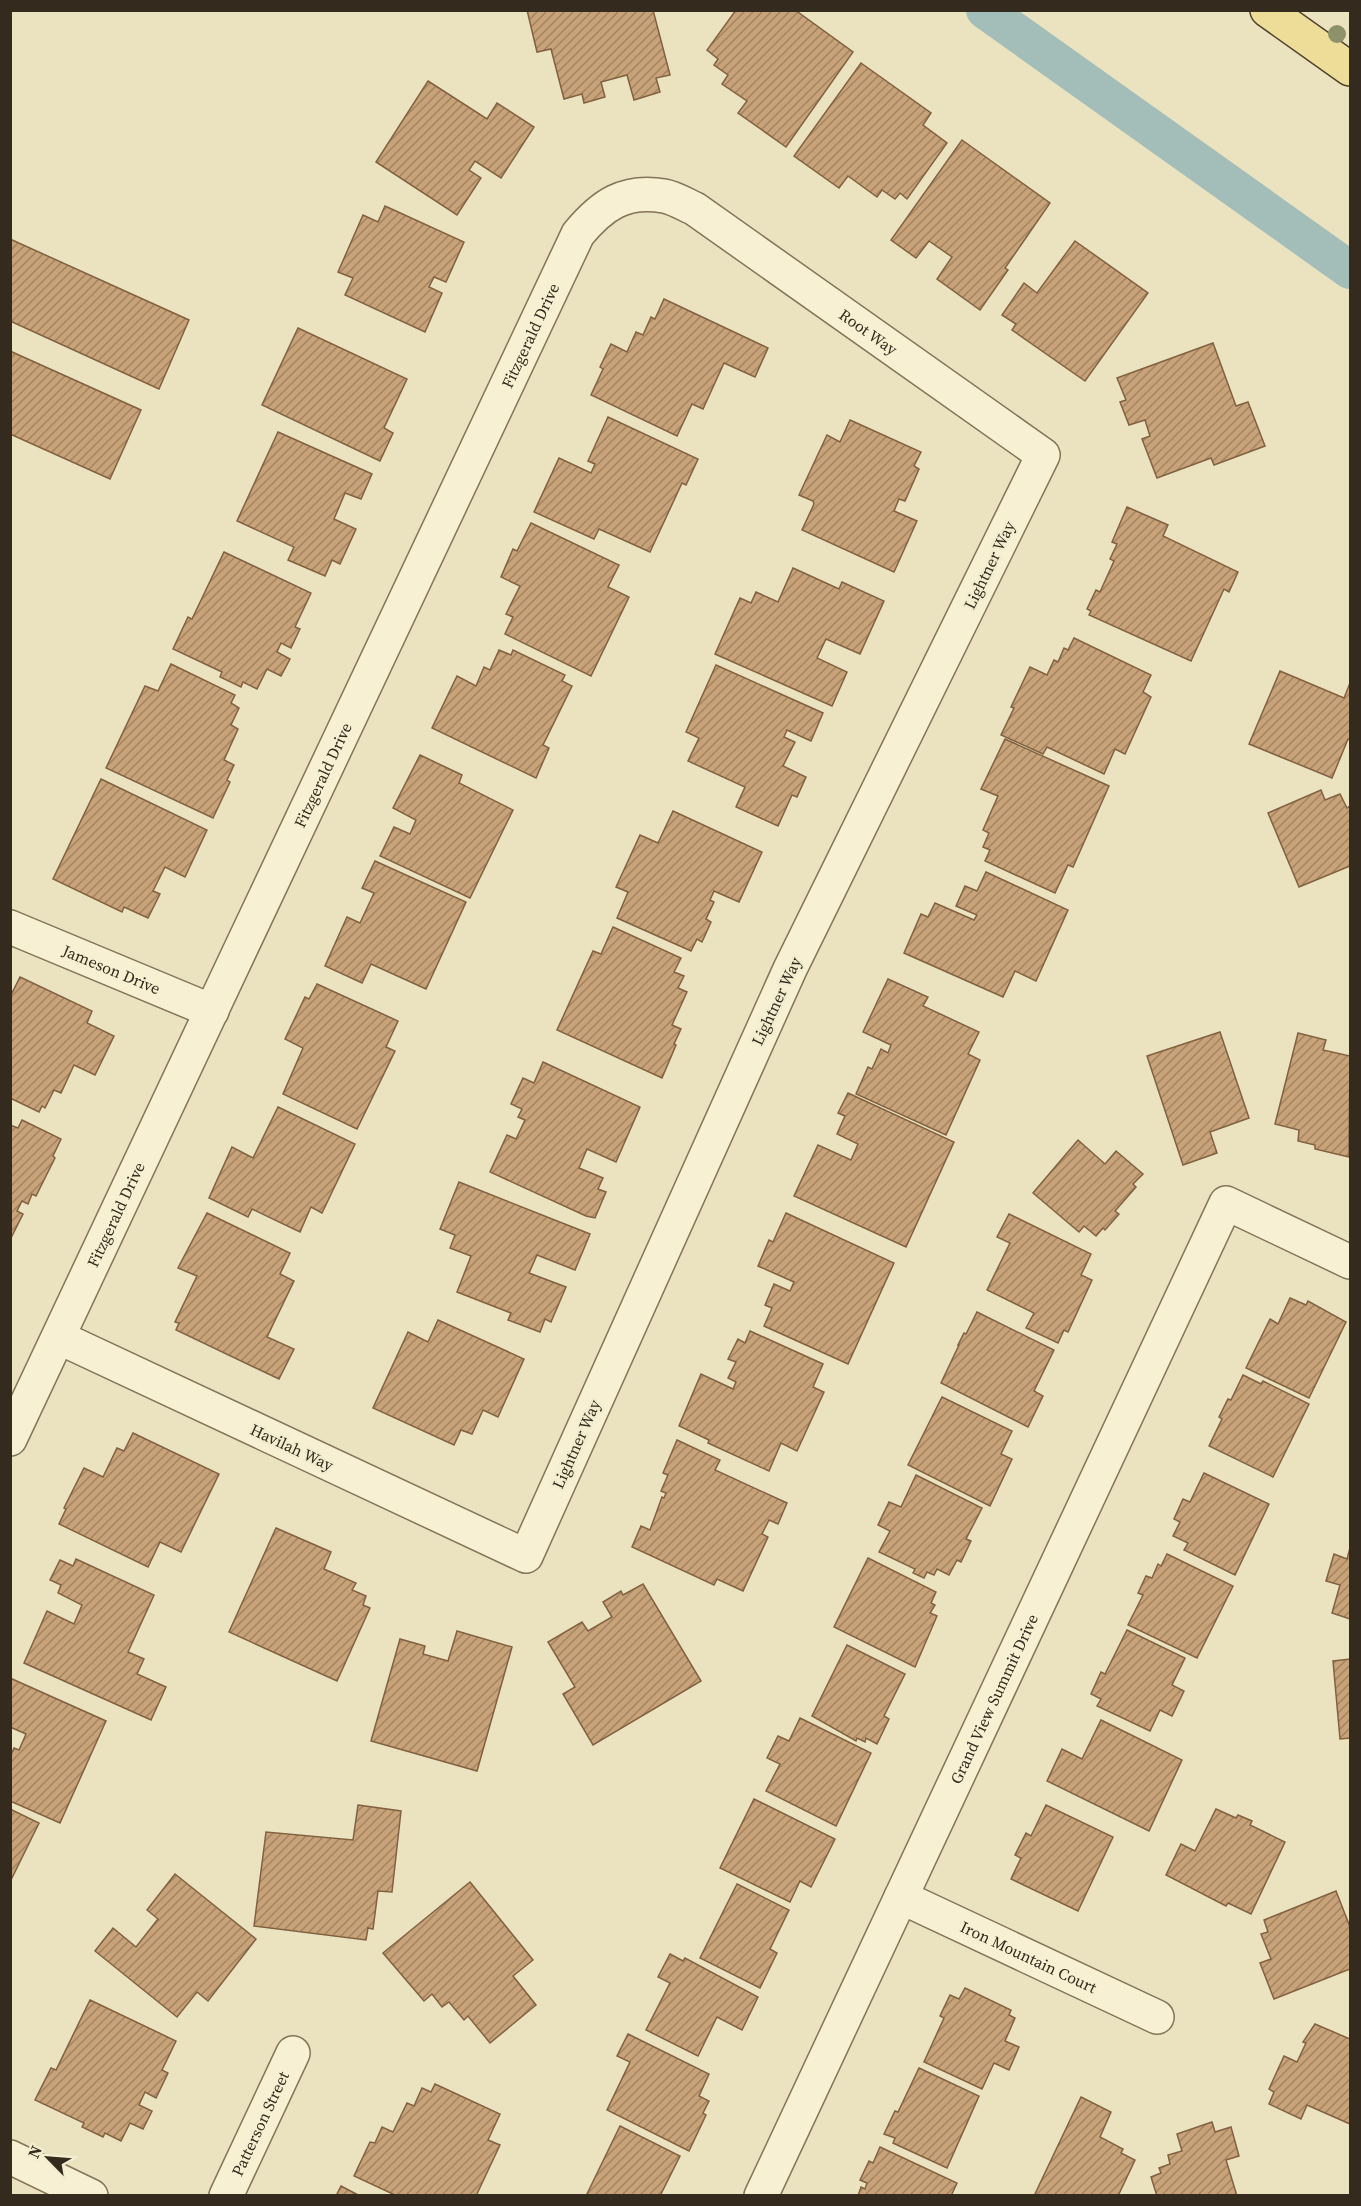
<svg xmlns="http://www.w3.org/2000/svg" width="1361" height="2206" font-family="'Source Serif 4',serif">
<style>
.lines{fill:none;stroke-linecap:round;stroke-linejoin:round}
.canal{stroke:#a3beb9;stroke-width:38}
.building{fill:url(#building-hatch);stroke:#816140;stroke-width:1.5}
.minor-casing{stroke:#847459;stroke-width:36}
.major-casing{stroke:#51422d;stroke-width:36}
.minor{stroke:#f7f0d3;stroke-width:33}
.major{stroke:#eedc99;stroke-width:33}
.tree{fill:#8d926a}
.labels{text-anchor:middle;dominant-baseline:central;stroke-width:5;stroke-linejoin:round;paint-order:stroke}
.street-label{font-size:16px;fill:#342a1d;stroke:#f3edd0}
</style>
<defs>
<pattern id="building-hatch" width="6" height="6" patternUnits="userSpaceOnUse" patternTransform="scale(1.5)"><rect width="6" height="6" fill="#c8a278"/><path d="M-1 1l2-2M0 6l6-6M5 7l2-2" fill="none" stroke="#a38462"/></pattern>
</defs>
<rect width="100%" height="100%" fill="#ebe3c0"/>
<g class="lines">
<polyline class="canal" points="985,10 1350,270"/>
</g>
<g class="building">
<polygon points="527,10 653,10 670,75 656,78 660,92 634,100 627,75 601,82 605,97 584,103 582,94 564,99 551,49 537,52"/>
<polygon points="736,10 795,10 853,52 786,147 738,113 747,101 722,84 728,75 714,65 718,59 707,50"/>
<polygon points="861,63 931,113 923,125 947,143 907,199 900,193 895,199 882,190 877,197 848,176 839,188 794,156"/>
<polygon points="428,81 487,119 497,103 534,127 501,178 475,161 469,170 481,178 457,215 376,162"/>
<polygon points="962,140 1050,203 1005,268 1008,270 980,310 937,279 952,257 929,241 916,258 891,240"/>
<polygon points="385,206 464,242 446,282 434,277 429,287 442,293 425,332 345,295 353,278 338,272 363,215 378,222"/>
<polygon points="10,239 189,320 159,389 10,321"/>
<polygon points="1075,241 1148,293 1085,381 1012,330 1016,324 1002,315 1024,283 1037,293"/>
<polygon points="664,299 768,348 755,377 724,363 703,409 692,404 677,436 591,395 603,369 600,367 611,344 627,352 636,332 643,335 651,317 655,319"/>
<polygon points="298,328 407,379 384,428 393,433 380,461 262,405"/>
<polygon points="1213,343 1236,406 1248,402 1265,446 1214,465 1211,458 1157,478 1142,439 1150,436 1145,420 1129,425 1120,402 1126,400 1117,378"/>
<polygon points="10,351 141,410 110,479 10,434"/>
<polygon points="608,417 698,459 686,485 682,483 650,552 599,529 594,539 534,512 559,458 591,473 595,464 588,461"/>
<polygon points="850,420 921,452 914,466 919,469 905,501 899,499 894,511 917,521 894,572 802,530 814,504 813,501 799,495 827,435 840,442"/>
<polygon points="278,432 372,474 361,499 345,493 334,519 356,529 340,564 332,560 325,576 288,560 294,547 237,521"/>
<polygon points="1127,507 1168,525 1163,536 1238,572 1229,592 1224,589 1191,661 1089,615 1091,611 1087,609 1096,590 1100,592 1114,561 1110,559 1117,544 1112,542"/>
<polygon points="531,523 619,565 608,587 629,597 591,676 505,634 513,617 506,614 520,586 501,577 513,549 517,551"/>
<polygon points="224,552 311,593 295,627 300,629 291,648 281,643 277,652 290,659 281,676 267,669 257,689 243,682 241,687 220,677 222,672 173,649 188,617 192,619"/>
<polygon points="793,568 839,589 842,582 884,601 860,654 826,639 817,658 847,672 832,706 715,654 740,598 751,603 756,592 778,602"/>
<polygon points="1074,638 1151,675 1143,692 1151,697 1125,754 1115,749 1104,774 1047,747 1043,754 1001,735 1014,708 1011,707 1030,667 1047,675 1054,660 1058,662 1064,648 1068,650"/>
<polygon points="499,650 511,655 513,650 565,675 562,681 572,686 543,745 549,748 536,778 432,728 457,676 476,686 484,667 490,670"/>
<polygon points="171,664 235,695 231,703 239,708 231,725 238,729 224,760 234,765 227,780 230,782 213,818 106,768 145,686 158,691"/>
<polygon points="716,665 823,713 811,741 787,730 784,737 795,742 783,766 806,777 797,797 792,795 778,826 736,807 745,787 688,761 699,738 686,732"/>
<polygon points="1280,671 1344,698 1350,683 1350,740 1348,739 1332,778 1249,744"/>
<polygon points="1005,739 1109,786 1073,867 1068,865 1055,893 985,861 990,850 983,847 989,833 983,830 998,796 981,789"/>
<polygon points="420,755 462,775 459,783 513,810 470,898 380,856 394,827 410,834 416,820 393,808"/>
<polygon points="101,779 207,830 185,877 165,867 153,891 160,894 148,918 124,907 122,912 53,879"/>
<polygon points="1321,790 1325,800 1340,794 1347,808 1350,806 1350,866 1299,887 1268,813"/>
<polygon points="673,811 762,852 739,902 714,891 710,900 714,902 706,919 711,922 702,942 697,939 691,951 617,918 628,892 616,887 640,835 658,843"/>
<polygon points="375,861 466,902 426,989 371,964 362,983 325,966 347,917 360,923 374,893 362,888"/>
<polygon points="986,872 1068,910 1036,981 1015,971 1003,997 904,953 921,914 928,917 935,903 974,920 977,915 956,906 965,886 977,891"/>
<polygon points="613,927 681,958 674,972 684,976 678,988 687,992 672,1025 681,1029 674,1044 676,1045 662,1078 557,1030 593,951 601,954"/>
<polygon points="20,977 92,1011 87,1023 114,1036 95,1075 74,1065 61,1093 54,1090 45,1108 42,1106 39,1112 10,1098 10,997"/>
<polygon points="888,979 928,997 923,1006 979,1032 968,1054 980,1060 946,1135 856,1094 868,1067 872,1069 881,1049 888,1053 891,1045 863,1032"/>
<polygon points="317,984 398,1021 386,1047 395,1051 357,1129 283,1094 303,1048 285,1039 305,997 309,999"/>
<polygon points="1220,1032 1249,1118 1210,1132 1217,1153 1183,1165 1147,1056"/>
<polygon points="1298,1033 1326,1040 1323,1050 1350,1056 1349,1157 1315,1149 1315,1145 1298,1141 1299,1130 1275,1124"/>
<polygon points="543,1062 640,1107 616,1162 587,1149 579,1168 603,1178 598,1189 606,1192 595,1218 586,1216 490,1172 507,1135 516,1139 525,1120 518,1117 522,1109 511,1104 523,1078 534,1083"/>
<polygon points="848,1093 954,1142 906,1247 794,1196 818,1145 851,1160 858,1144 837,1134 845,1116 838,1113"/>
<polygon points="278,1107 355,1144 322,1213 311,1207 300,1232 252,1209 248,1217 209,1198 232,1147 253,1158"/>
<polygon points="22,1120 61,1139 53,1156 55,1158 36,1196 32,1194 28,1204 22,1201 17,1211 23,1214 10,1240 10,1125 18,1128"/>
<polygon points="1078,1140 1105,1164 1116,1151 1143,1174 1133,1184 1136,1187 1115,1211 1119,1214 1105,1230 1103,1228 1096,1236 1084,1226 1079,1232 1033,1193"/>
<polygon points="459,1182 590,1234 575,1270 537,1255 529,1273 566,1287 551,1322 545,1319 540,1332 508,1320 511,1313 457,1292 471,1256 450,1248 455,1235 440,1229"/>
<polygon points="207,1213 290,1253 280,1274 294,1281 267,1337 294,1349 279,1379 176,1330 179,1323 175,1322 197,1276 178,1268"/>
<polygon points="786,1213 894,1263 848,1364 764,1326 772,1308 765,1305 774,1284 790,1291 794,1282 758,1266 769,1240 773,1242"/>
<polygon points="1009,1214 1091,1254 1081,1275 1092,1280 1068,1332 1064,1330 1058,1343 1026,1328 1034,1313 987,1290 1010,1243 997,1237"/>
<polygon points="1290,1298 1306,1305 1308,1301 1346,1322 1309,1398 1246,1368 1270,1319 1278,1324"/>
<polygon points="977,1312 1054,1350 1034,1391 1043,1396 1028,1427 941,1383 959,1345 958,1345 964,1333 966,1334"/>
<polygon points="438,1320 524,1359 498,1417 483,1410 472,1434 461,1430 454,1445 373,1408 408,1332 428,1342"/>
<polygon points="750,1331 823,1364 813,1387 824,1392 797,1451 781,1443 769,1471 708,1443 709,1440 679,1426 701,1374 733,1389 736,1382 728,1378 736,1362 728,1359 738,1339 745,1343"/>
<polygon points="1243,1375 1261,1384 1263,1381 1309,1404 1273,1477 1209,1446 1222,1419 1219,1417 1228,1399 1231,1400"/>
<polygon points="942,1397 1012,1431 1001,1454 1012,1459 990,1506 908,1465"/>
<polygon points="133,1433 219,1474 181,1552 160,1542 148,1567 59,1524 66,1509 64,1508 84,1468 103,1477 117,1448 124,1451"/>
<polygon points="677,1440 720,1460 715,1470 787,1503 778,1524 769,1520 762,1534 768,1537 743,1591 717,1579 714,1585 632,1547 641,1526 650,1530 662,1497 664,1498 666,1493 661,1491 668,1475 663,1473"/>
<polygon points="1204,1473 1269,1504 1235,1575 1184,1550 1188,1543 1173,1536 1180,1522 1174,1519 1183,1499 1190,1502"/>
<polygon points="916,1475 982,1508 966,1539 971,1541 961,1562 957,1560 949,1575 937,1569 934,1575 927,1572 924,1578 913,1573 915,1569 879,1552 890,1531 878,1525 889,1502 901,1507"/>
<polygon points="276,1528 331,1552 324,1569 356,1583 352,1590 366,1596 363,1605 370,1608 337,1681 229,1632"/>
<polygon points="1350,1548 1350,1619 1332,1613 1340,1585 1326,1581 1334,1554 1347,1559"/>
<polygon points="1167,1554 1233,1586 1197,1658 1128,1625 1143,1595 1138,1593 1146,1576 1152,1578 1158,1564 1161,1566"/>
<polygon points="868,1558 936,1592 931,1603 935,1605 930,1613 937,1616 915,1667 834,1627"/>
<polygon points="76,1559 154,1595 128,1652 144,1659 137,1674 166,1687 151,1720 24,1663 47,1611 74,1624 82,1605 58,1593 61,1585 50,1580 60,1560 73,1566"/>
<polygon points="643,1584 701,1681 593,1745 563,1694 575,1687 548,1642 582,1622 588,1631 612,1617 603,1602 621,1591 623,1595"/>
<polygon points="1127,1630 1185,1658 1172,1685 1184,1691 1172,1716 1160,1710 1150,1731 1097,1706 1101,1699 1091,1694 1101,1672 1105,1674"/>
<polygon points="457,1631 512,1647 477,1771 371,1741 400,1639 425,1646 423,1654 448,1661"/>
<polygon points="847,1645 905,1674 884,1716 889,1719 877,1744 866,1738 865,1742 857,1738 856,1741 812,1716"/>
<polygon points="1350,1659 1350,1738 1340,1739 1333,1661"/>
<polygon points="10,1678 106,1721 60,1823 10,1801 10,1757 14,1748 19,1750 26,1734 10,1727"/>
<polygon points="800,1718 871,1753 836,1826 766,1791 780,1764 767,1758 778,1736 789,1741"/>
<polygon points="1101,1720 1182,1760 1149,1831 1047,1781 1062,1749 1082,1759"/>
<polygon points="754,1799 835,1839 811,1887 800,1881 790,1902 720,1868"/>
<polygon points="358,1805 401,1811 392,1892 378,1891 373,1929 368,1928 366,1940 254,1926 266,1832 353,1840"/>
<polygon points="1046,1805 1113,1837 1078,1911 1011,1879 1021,1858 1015,1855 1026,1833 1031,1836"/>
<polygon points="10,1809 39,1823 10,1882"/>
<polygon points="1216,1809 1236,1818 1238,1815 1252,1821 1250,1825 1285,1842 1251,1914 1228,1903 1226,1906 1166,1875 1181,1844 1195,1851"/>
<polygon points="175,1874 256,1939 208,2001 197,1992 177,2017 95,1951 113,1928 136,1947 158,1919 147,1910"/>
<polygon points="470,1882 533,1960 513,1976 536,2005 490,2043 468,2016 464,2020 449,2002 442,2007 432,1994 424,2001 383,1953"/>
<polygon points="737,1884 789,1910 770,1949 777,1953 760,1988 700,1958"/>
<polygon points="1336,1891 1350,1927 1350,1969 1274,1999 1260,1963 1271,1959 1261,1934 1268,1932 1264,1920"/>
<polygon points="670,1954 683,1961 685,1958 758,1997 742,2030 717,2017 698,2056 646,2030 670,1983 658,1977"/>
<polygon points="965,1988 1011,2010 1009,2015 1015,2018 1005,2041 1019,2047 1009,2070 994,2063 982,2089 924,2062 944,2018 940,2016 950,1995 959,1999"/>
<polygon points="90,2000 176,2041 162,2070 168,2073 156,2098 145,2092 139,2105 152,2111 143,2129 130,2123 121,2141 105,2133 103,2137 82,2127 84,2123 35,2100 51,2068 56,2070"/>
<polygon points="1315,2024 1350,2039 1350,2124 1307,2105 1301,2119 1269,2104 1274,2092 1269,2089 1284,2056 1297,2062 1306,2043 1303,2042"/>
<polygon points="628,2034 709,2074 699,2096 709,2101 703,2113 706,2115 689,2151 607,2110 630,2062 617,2056"/>
<polygon points="919,2068 979,2096 947,2168 893,2143 895,2138 884,2134 895,2111 898,2112"/>
<polygon points="435,2084 500,2114 488,2140 500,2145 476,2196 397,2196 354,2176 370,2142 375,2143 382,2127 393,2132 407,2103 414,2106 422,2088 431,2092"/>
<polygon points="1081,2097 1111,2112 1100,2137 1123,2149 1121,2153 1135,2160 1118,2196 1034,2196"/>
<polygon points="1212,2122 1215,2132 1231,2127 1239,2156 1226,2160 1237,2196 1157,2196 1151,2177 1161,2173 1159,2168 1170,2164 1168,2155 1182,2151 1177,2134"/>
<polygon points="620,2126 680,2156 660,2196 586,2196"/>
<polygon points="880,2147 957,2183 951,2196 858,2196 861,2187 865,2189 867,2183 860,2180 869,2161 873,2163"/>
<polygon points="341,2186 360,2196 336,2196"/>
</g>
<g class="lines">
<defs>
<g id="minor">
<path id="s1" d="M10 927 212 1011"/>
<path id="s2" d="M10 1439C199 1037 388 636 578 234 602 205 625 189 664 196 675 198 686 205 695 209L1043 455 790 969 526 1556 58 1337"/>
<path id="s3" d="M901 1897 1157 2017"/>
<polyline points="10,2157 91,2196"/>
<path id="s4" d="M226 2196 293 2053"/>
<path id="s5" d="M761 2196 1226 1203 1350 1262"/>
</g>
<polyline id="major" points="1267,10 1350,69"/>
</defs>
<use href="#minor" class="minor-casing"/>
<use href="#major" class="major-casing"/>
<use href="#minor" class="minor"/>
<use href="#major" class="major"/>
</g>
<circle class="tree" cx="1337" cy="34" r="9"/>
<g class="labels">
<g class="street-label">
<text stroke="none"><textPath href="#s2" startOffset="1678">Root Way</textPath></text>
<text stroke="none"><textPath href="#s2" startOffset="1220">Fitzgerald Drive</textPath></text>
<text transform="translate(989 565) rotate(-64)">Lightner Way</text>
<text stroke="none"><textPath href="#s2" startOffset="734">Fitzgerald Drive</textPath></text>
<text stroke="none"><textPath href="#s1" startOffset="110">Jameson Drive</textPath></text>
<text transform="translate(776 1001) rotate(-65)">Lightner Way</text>
<text stroke="none"><textPath href="#s2" startOffset="248">Fitzgerald Drive</textPath></text>
<text transform="translate(576 1444) rotate(-66)">Lightner Way</text>
<text transform="translate(292 1447) rotate(25)">Havilah Way</text>
<text stroke="none"><textPath href="#s5" startOffset="549">Grand View Summit Drive</textPath></text>
<text stroke="none"><textPath href="#s3" startOffset="141">Iron Mountain Court</textPath></text>
<text stroke="none"><textPath href="#s4" startOffset="80">Patterson Street</textPath></text>
</g>
</g>
<rect width="1361" height="2206" fill="none" stroke="#342a1d" stroke-width="24"/>
<g transform="translate(48 2158) rotate(295)" stroke="#f3edd0" stroke-width="4.5" paint-order="stroke">
<path d="M0-4.5L10 22L0 15L-10 22Z" fill="#342a1d"/>
<text y="-9" font-size="16" font-weight="bold" text-anchor="middle" fill="#342a1d">N</text>
</g>
</svg>
